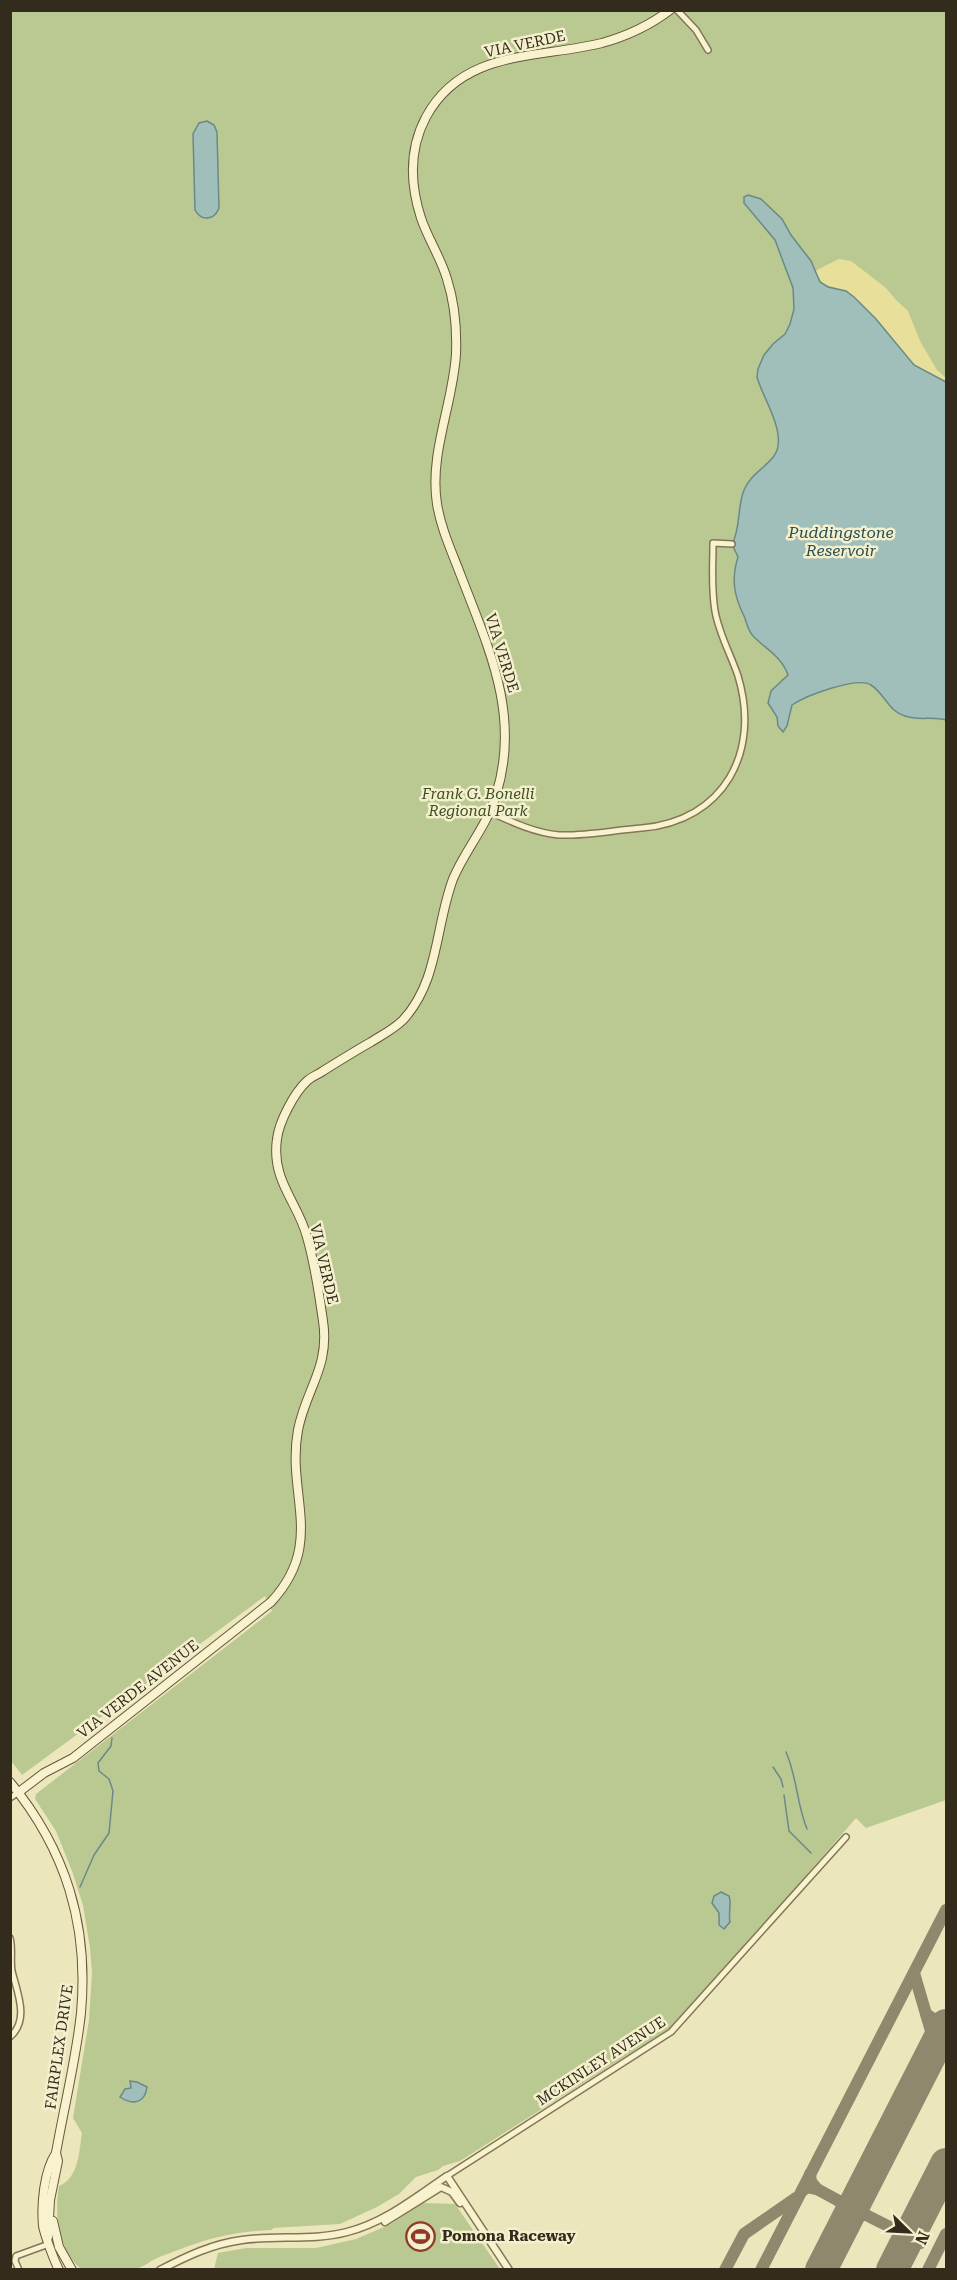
<svg xmlns="http://www.w3.org/2000/svg" width="957" height="2280" font-family="'Roboto Serif',serif">
<style>
.green{fill:#bac992}
.sand{fill:#e8e09a}
.water{fill:#a0beba;stroke:#698a88;stroke-width:1.5}
.lines{fill:none;stroke-linecap:round;stroke-linejoin:round}
.stream{stroke:#698a88;stroke-width:1.5}
.taxiway{stroke:#90886c;stroke-width:12}
.runway{stroke:#90886c;stroke-width:32}
.minor-casing{stroke:#837657;stroke-width:8}
.tertiary-casing{stroke:#837657;stroke-width:9}
.secondary-casing{stroke:#65573a;stroke-width:10}
.minor{stroke:#f8f2cf;stroke-width:5}
.tertiary{stroke:#f8f2cf;stroke-width:6}
.secondary{stroke:#f8f2cf;stroke-width:8}
.labels{text-anchor:middle;dominant-baseline:central;stroke-width:5;stroke-linejoin:round;paint-order:stroke}
.street-label{font-size:15px;fill:#332b1b;stroke:#f4efcc}
.park-label{font-size:15px;font-style:italic;fill:#3c4f22;stroke:#f4efcc}
.poi-label{font-size:15px;font-weight:bold;fill:#332b1b;stroke:#f4efcc;text-anchor:start}
.water-label{font-size:16px;font-style:italic;fill:#2a4f53;stroke:#f4efcc}
</style>
<rect width="100%" height="100%" fill="#ece6bd"/>
<g class="green">
<path d="M10 11H946V1800L866 1828 856 1818 695 2004 670 2028 460 2161 443 2166 438 2170 416 2177 399 2194 377 2207 340 2224 273 2228 272 2230C224 2232 201 2241 157 2258 150 2261 144 2267 136 2269 125 2273 94 2269 81 2269 58 2249 54 2214 59 2186 79 2178 79 2151 82 2133L73 2118 89 2020 92 1973 90 1948 83 1905 72 1871 56 1831 35 1799 36 1794 272 1611 265 1596 22 1775 11 1761Z"/>
<polygon points="423,2203 455,2204 500,2269 214,2269 218,2253 246,2248 316,2248 356,2239 391,2224"/>
</g>
<polygon class="sand" points="839,259 851,261 886,288 896,300 908,311 920,341 937,370 946,378 946,382 914,365 876,319 843,290 823,284 815,271"/>
<g class="water">
<path d="M207 121 214 125 217 132 219 208C214 221 201 221 195 210L193 134 199 123Z"/>
<path d="M748 195 761 199 782 219 791 235 811 261 820 282 828 287 846 291 854 297 876 319 914 365 946 382V720C933 716 918 721 905 716 888 711 885 694 871 685 857 676 805 696 792 705L787 726 783 732 778 726 777 717 768 703 771 691 788 675C782 657 766 649 754 637 748 632 747 623 744 616 734 596 731 579 738 557L732 544C741 528 737 507 744 490 750 475 764 469 774 456 789 435 762 397 757 377L758 369 764 355 773 344 785 334 790 324 794 309 793 288 775 240 744 203V197Z"/>
<path d="M721 1892 729 1896C732 1904 728 1912 730 1922L724 1929 719 1925V1913L712 1903 714 1896Z"/>
<path d="M130 2081 137 2082 147 2087C145 2104 132 2105 120 2097L125 2089 131 2088Z"/>
</g>
<g class="lines">
<g class="stream">
<path d="M786 1752C797 1777 797 1805 807 1829"/>
<polyline points="773,1767 781,1779 783,1787"/>
<polyline points="784,1795 789,1831 811,1853"/>
<polyline points="80,1887 94,1855 109,1833 113,1791 109,1779 99,1771 98,1763 111,1746 112,1738"/>
</g>
<g class="taxiway">
<polyline points="914,1973 926,2014"/>
<polyline points="931,2055 934,2041 926,2014 935,2020 946,2018"/>
<polyline points="945,2166 946,2176"/>
<polyline points="817,2189 839,2201"/>
<polyline points="802,2191 807,2187 817,2189 811,2182 810,2174"/>
<polyline points="931,2195 938,2187 946,2183"/>
<polyline points="866,2215 896,2230"/>
<polyline points="848,2217 858,2214 866,2215 861,2208 858,2197"/>
<polyline points="847,2219 844,2206 839,2201 850,2201 859,2195"/>
<polyline points="902,2249 902,2240 896,2230 907,2230 916,2224"/>
<polyline points="902,2249 913,2243 921,2243 916,2234 916,2224"/>
<polyline points="725,2270 744,2234 796,2198"/>
<polyline points="761,2270 946,1910"/>
<polyline points="928,2270 946,2234"/>
</g>
<g class="runway">
<polyline points="821,2270 946,2025"/>
<polyline points="892,2270 946,2164"/>
</g>
<defs>
<g id="minor">
<polyline points="677,10 696,30 708,50"/>
<path d="M490 812C512 822 535 833 559 835 586 836 615 830 642 828 724 821 761 752 738 676 731 655 719 634 715 611 711 588 713 566 713 543L732 544"/>
<polyline points="10,1798 19,1792"/>
<path d="M10 1938C13 1949 10 1960 12 1971 17 1992 30 2020 10 2037"/>
<polyline points="447,2176 671,2032 846,1837"/>
<polyline points="19,2270 15,2261 16,2256 49,2244"/>
</g>
<g id="tertiary">
<polyline points="385,2222 441,2187 452,2192 460,2203"/>
<path d="M160 2270C187 2256 212 2244 242 2240 277 2235 313 2241 347 2232 384 2223 416 2197 447 2176L509 2270"/>
</g>
<g id="secondary">
<path d="M10 1782C66 1850 89 1925 81 2013 76 2060 64 2107 56 2153 44 2171 41 2204 43 2226 45 2236 54 2260 59 2270"/>
<path d="M19 1792 44 1773 73 1758 271 1602C326 1543 286 1495 298 1430 306 1389 330 1367 323 1321 319 1293 315 1264 307 1237 298 1202 271 1181 277 1139 279 1122 294 1093 307 1081 311 1077 317 1075 323 1071 339 1061 355 1051 371 1042 382 1035 394 1029 403 1020 439 981 435 927 453 879 465 850 487 826 496 795 521 716 489 649 461 576 452 552 441 529 437 504 429 454 453 404 456 354 457 328 455 304 447 279 441 258 428 239 421 218 410 184 409 149 426 117 463 49 537 59 602 43 627 36 649 26 670 10"/>
<polyline points="53,2221 59,2247 72,2270"/>
<polyline points="48,2237 50,2200 58,2161 56,2153"/>
</g>
</defs>
<use href="#minor" class="minor-casing"/>
<use href="#tertiary" class="tertiary-casing"/>
<use href="#secondary" class="secondary-casing"/>
<use href="#minor" class="minor"/>
<use href="#tertiary" class="tertiary"/>
<use href="#secondary" class="secondary"/>
</g>
<defs>
<symbol id="stadium-ring" viewBox="-11 -11 22 22"><circle r="9.5" fill="#f4efcc" stroke="#913928" stroke-width="1.5"/><path d="M0-5a6.5 5 0 1 0 0 10a6.5 5 0 1 0 0-10ZM-3.5-1.8h7v3.6h-7Z" fill="#913928"/></symbol>
</defs>
<g fill-rule="evenodd">
<use href="#stadium-ring" x="404" y="2220" width="33" height="33"/>
</g>
<g class="labels">
<g class="street-label">
<text transform="translate(525 44) rotate(-12)">VIA VERDE</text>
<text transform="translate(502 653) rotate(73)">VIA VERDE</text>
<text transform="translate(324 1264) rotate(77)">VIA VERDE</text>
<text transform="translate(138 1689) rotate(-38)">VIA VERDE AVENUE</text>
<text transform="translate(59 2047) rotate(-82)">FAIRPLEX DRIVE</text>
<text transform="translate(601 2061) rotate(-33)">MCKINLEY AVENUE</text>
</g>
<g class="park-label">
<text x="478" y="794">Frank G. Bonelli<tspan x="478" dy="17">Regional Park</tspan></text>
</g>
<g class="poi-label">
<text x="442" y="2236">Pomona Raceway</text>
</g>
<g class="water-label">
<text x="841" y="532">Puddingstone<tspan x="841" dy="18">Reservoir</tspan></text>
</g>
</g>
<rect width="957" height="2280" fill="none" stroke="#332b1b" stroke-width="24"/>
<g transform="translate(909 2232) rotate(114)" stroke="#f4efcc" stroke-width="4.5" paint-order="stroke">
<path d="M0-4.5L10 22L0 15L-10 22Z" fill="#332b1b"/>
<text y="-9" font-size="16" font-weight="bold" text-anchor="middle" fill="#332b1b">N</text>
</g>
</svg>
